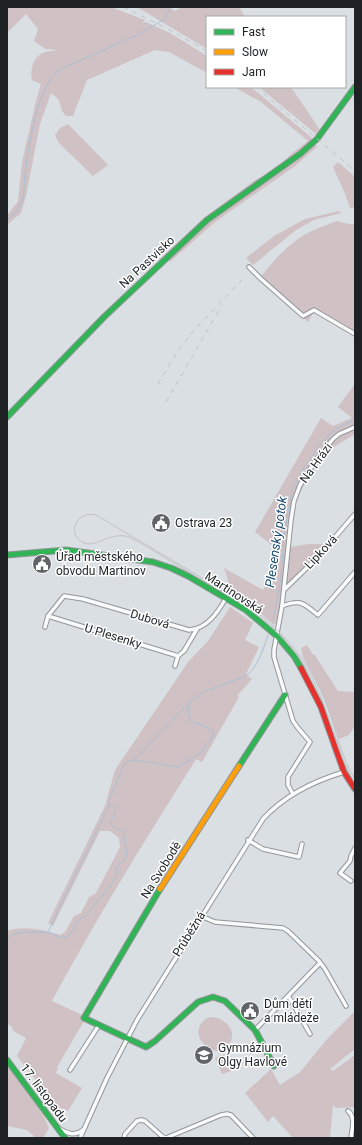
<svg xmlns="http://www.w3.org/2000/svg" width="362" height="1145" font-family="Roboto,sans-serif">
<style>
.green{fill:#d0c1c4}
.lines{fill:none;stroke-linecap:round;stroke-linejoin:round}
.stream{stroke:#aac0d3;stroke-width:1}
.street-casing{stroke:#929699;stroke-width:5.5}
.fast-casing{stroke:#929699;stroke-width:7}
.slow-casing{stroke:#929699;stroke-width:7}
.jam-casing{stroke:#929699;stroke-width:7}
.street{stroke:#f9fafb;stroke-width:3.5}
.fast{stroke:#30b455;stroke-width:5}
.slow{stroke:#ff9f0a;stroke-width:5}
.jam{stroke:#e5322d;stroke-width:5}
.tram{stroke:#c1c3c4;stroke-width:1}
.rail{stroke:#c1c3c4;stroke-width:1;stroke-dasharray:5 5;stroke-linecap:butt}
.labels{text-anchor:middle;dominant-baseline:central;stroke-width:3;stroke-linejoin:round;paint-order:stroke}
.street-label{font-size:12px;fill:#1e2225;stroke:#fff}
.poi-label{font-size:12px;fill:#1e2225;stroke:#fff;text-anchor:start}
.water-label{font-size:13px;font-style:italic;fill:#1b4b6e;stroke:#fff}
</style>
<rect width="100%" height="100%" fill="#dadfe3"/>
<g class="green">
<path d="M7 7H111L145 20 142 23 146 22 170 33 207 56V73L169 52 155 50 87 80 73 116H66L62 111 59 100 51 93 40 124 26 196 21 213 7 225V216L18 201 22 162 36 101 41 84 32 80C30 69 33 56 45 52 49 51 54 51 58 50L45 49 34 41 38 29 26 14 7 33Z"/>
<polygon points="137,7 167,7 175,11 182,7 239,7 245,17 207,17 207,49"/>
<polygon points="234,87 251,87 312,138 317,147 295,166 215,222 171,261 159,260 205,217 258,178 270,175 291,154 308,141 261,102"/>
<polygon points="259,87 291,87 320,130 316,134"/>
<polygon points="68,124 72,128 108,165 93,176 58,142 55,135 60,128"/>
<polygon points="338,162 355,177 355,207 350,208 345,194 333,167"/>
<polygon points="339,211 341,213 314,220 296,230 253,265 246,258 274,236 305,219"/>
<path d="M337 221 349 224H355V335L314 311 308 322 259 279C274 260 291 240 314 230 322 226 330 224 337 221Z"/>
<polygon points="355,384 355,434 332,448 308,478 295,501 290,547 309,544 326,544 299,577 284,587 277,621 274,625 247,601 226,590 229,584 224,568 263,590 275,569 277,549 255,532 321,418 333,426 352,418 338,407"/>
<path d="M230 607 253 623 245 640 259 647 246 674 252 679 237 696 239 697 202 762 196 759 195 761C145 840 96 919 52 1001L84 1016V1021L57 1067 58 1068 56 1073 82 1088 68 1111 56 1106 17 1056 26 1038 13 1031 12 1027 7 1023V931C22 925 45 930 60 935L65 932 74 916 81 913 89 897 96 893 120 847 119 838 110 831H100L53 926 48 923 105 806 115 770 188 662 208 641Z"/>
<polygon points="307,645 313,655 314,654 338,691 355,692 355,726 349,735 339,739 321,691 303,657 301,648"/>
<polygon points="355,1011 355,1049 330,1069 333,1071 355,1055 355,1101 354,1101 355,1107 335,1108 335,1106 333,1106 330,1138 293,1138 273,1116 268,1122 245,1093 271,1069 280,1085 300,1072 328,1038"/>
<path d="M210 1017C223 1016 238 1030 230 1043 216 1067 180 1030 210 1017Z"/>
<polygon points="224,1054 231,1071 222,1074 215,1058"/>
<polygon points="7,1064 43,1115 49,1128 43,1138 36,1138 27,1130 7,1126"/>
</g>
<g class="lines">
<g class="stream">
<path d="M7 219C13 216 18 210 21 203 25 195 24 182 25 173 29 146 37 86 59 70L137 35 165 19 171 7"/>
<polyline points="273,620 281,579 284,536 292,489 305,466 327,436 339,427 355,420"/>
<polyline points="134,760 190,702"/>
<path d="M48 932C68 889 90 847 110 804"/>
<path d="M7 938 17 933 32 932H48L59 937H66L69 935 80 919 89 912 115 879C119 868 112 868 124 861L127 854 123 832C120 830 115 829 113 827 108 822 114 815 116 810L110 804 109 800 124 765 127 762 134 760 178 767 200 754 213 736V732C209 726 197 725 190 720L188 712 190 701 206 691 244 677C258 669 263 649 268 635"/>
</g>
<defs>
<g id="street">
<polyline points="249,267 260,278 303,316 314,310 355,334"/>
<polyline points="285,589 318,557 355,514"/>
<path d="M282 606C301 599 303 603 318 615L355 572"/>
<polyline points="48,616 175,655 178,656 184,651 197,629"/>
<path d="M45 627 48 616 64 596 83 599 189 630C207 629 218 612 226 598"/>
<polyline points="175,666 178,656"/>
<polyline points="293,794 288,785 288,777 310,742 298,728 293,721 274,657 274,650 282,606 291,520 294,501 300,485 315,461 333,439 339,434 355,427"/>
<polyline points="248,840 263,849 299,857 302,844"/>
<polyline points="351,881 340,873 350,861 351,856 355,848"/>
<polyline points="201,916 215,922 283,928 288,931 319,961 325,969 346,1006"/>
<polyline points="289,997 310,1034"/>
<polyline points="255,1030 320,963"/>
<polyline points="70,1070 99,1025"/>
<path d="M348 1111C356 1117 352 1129 351 1138"/>
<path d="M58 1128C67 1133 74 1137 83 1130"/>
<path d="M80 1138 107 1078 137 1020 263 819C284 796 314 781 344 772"/>
<polyline points="124,1138 125,1134 137,1121 141,1120 145,1121 163,1137 166,1138"/>
<polyline points="166,1138 221,1115 227,1114 231,1115 253,1138"/>
</g>
<g id="fast">
<polyline points="7,417 104,317 207,220 300,154 317,139 355,87"/>
<polyline points="7,555 66,550 153,562 171,568 188,576 246,610 277,636 294,656 301,668"/>
<polyline points="239,766 285,695"/>
<polyline points="160,889 84,1018 146,1047 155,1041 198,1002 213,997 225,1001 255,1030 274,1066"/>
<polyline points="7,1060 65,1138"/>
</g>
<polyline id="slow" points="160,889 239,766"/>
<polyline id="jam" points="301,668 321,707 344,772 355,789"/>
</defs>
<use href="#street" class="street-casing"/>
<use href="#fast" class="fast-casing"/>
<use href="#slow" class="slow-casing"/>
<use href="#jam" class="jam-casing"/>
<use href="#street" class="street"/>
<use href="#fast" class="fast"/>
<use href="#slow" class="slow"/>
<use href="#jam" class="jam"/>
<path class="tram" d="M355 779C341 757 336 730 327 705 310 661 280 627 241 601L96 515C76 510 66 535 84 543 96 548 110 531 129 537 149 547 168 560 187 571 240 601 287 628 315 684 331 716 336 753 355 783"/>
<g class="rail">
<polyline points="123,7 166,28 207,51"/>
<polyline points="256,87 355,171"/>
<polyline points="158,384 176,354 194,330 242,280"/>
<polyline points="166,402 222,305"/>
</g>
</g>
<defs>
<symbol id="civic-disc" viewBox="-11 -11 22 22"><circle r="9.5" fill="#606468" stroke="#fff"/><path d="M-.6-6.5H3V-4.5H.6V-3L4-1V1h2V6H-6V1h2V-1L-.6-3ZM-1.2 2.5V6h2.4V2.5Z" fill="#fff"/></symbol>
<symbol id="school-disc" viewBox="-11 -11 22 22"><circle r="9.5" fill="#606468" stroke="#fff"/><path d="M0-5L7-2L0 1L-7-2ZM-4 1L0 2.5L4 1V4Q0 6-4 4Z" fill="#fff"/></symbol>
</defs>
<g fill-rule="evenodd">
<use href="#civic-disc" x="150" y="512" width="22" height="22"/>
<use href="#civic-disc" x="31" y="553" width="22" height="22"/>
<use href="#civic-disc" x="239" y="1000" width="22" height="22"/>
<use href="#school-disc" x="193" y="1044" width="22" height="22"/>
</g>
<g class="labels">
<g class="street-label">
<text transform="translate(147 262) rotate(-43)">Na Pastvisko</text>
<text transform="translate(316 463) rotate(-54)">Na Hrázi</text>
<text transform="translate(321 552) rotate(-47)">Lipková</text>
<text transform="translate(234 593) rotate(33)">Martinovská</text>
<text transform="translate(150 619) rotate(17)">Dubová</text>
<text transform="translate(113 636) rotate(17)">U Plesenky</text>
<text transform="translate(161 870) rotate(-58)">Na Svobodě</text>
<text transform="translate(189 934) rotate(-58)">Průběžná</text>
<text transform="translate(44 1093) rotate(53)">17. listopadu</text>
</g>
<g class="poi-label">
<text x="175" y="523">Ostrava 23</text>
<text x="56" y="557">Úřad městského<tspan x="56" dy="14">obvodu Martinov</tspan></text>
<text x="264" y="1004">Dům dětí<tspan x="264" dy="14">a mládeže</tspan></text>
<text x="218" y="1048">Gymnázium<tspan x="218" dy="14">Olgy Havlové</tspan></text>
</g>
<g class="water-label">
<text transform="translate(276 542) rotate(-82)">Plesenský potok</text>
</g>
</g>
<rect width="362" height="1145" fill="none" stroke="#1e2225" stroke-width="16"/>
<rect x="206" y="16" width="140" height="72" fill="#ffffff" stroke="#a5a7a8"/>
<rect x="214" y="29" width="20" height="6" fill="#30b455" stroke="#a5a7a8"/>
<text x="242" y="36" font-size="12" fill="#1e2225">Fast</text>
<rect x="214" y="49" width="20" height="6" fill="#ff9f0a" stroke="#a5a7a8"/>
<text x="242" y="56" font-size="12" fill="#1e2225">Slow</text>
<rect x="214" y="69" width="20" height="6" fill="#e5322d" stroke="#a5a7a8"/>
<text x="242" y="76" font-size="12" fill="#1e2225">Jam</text>
</svg>
